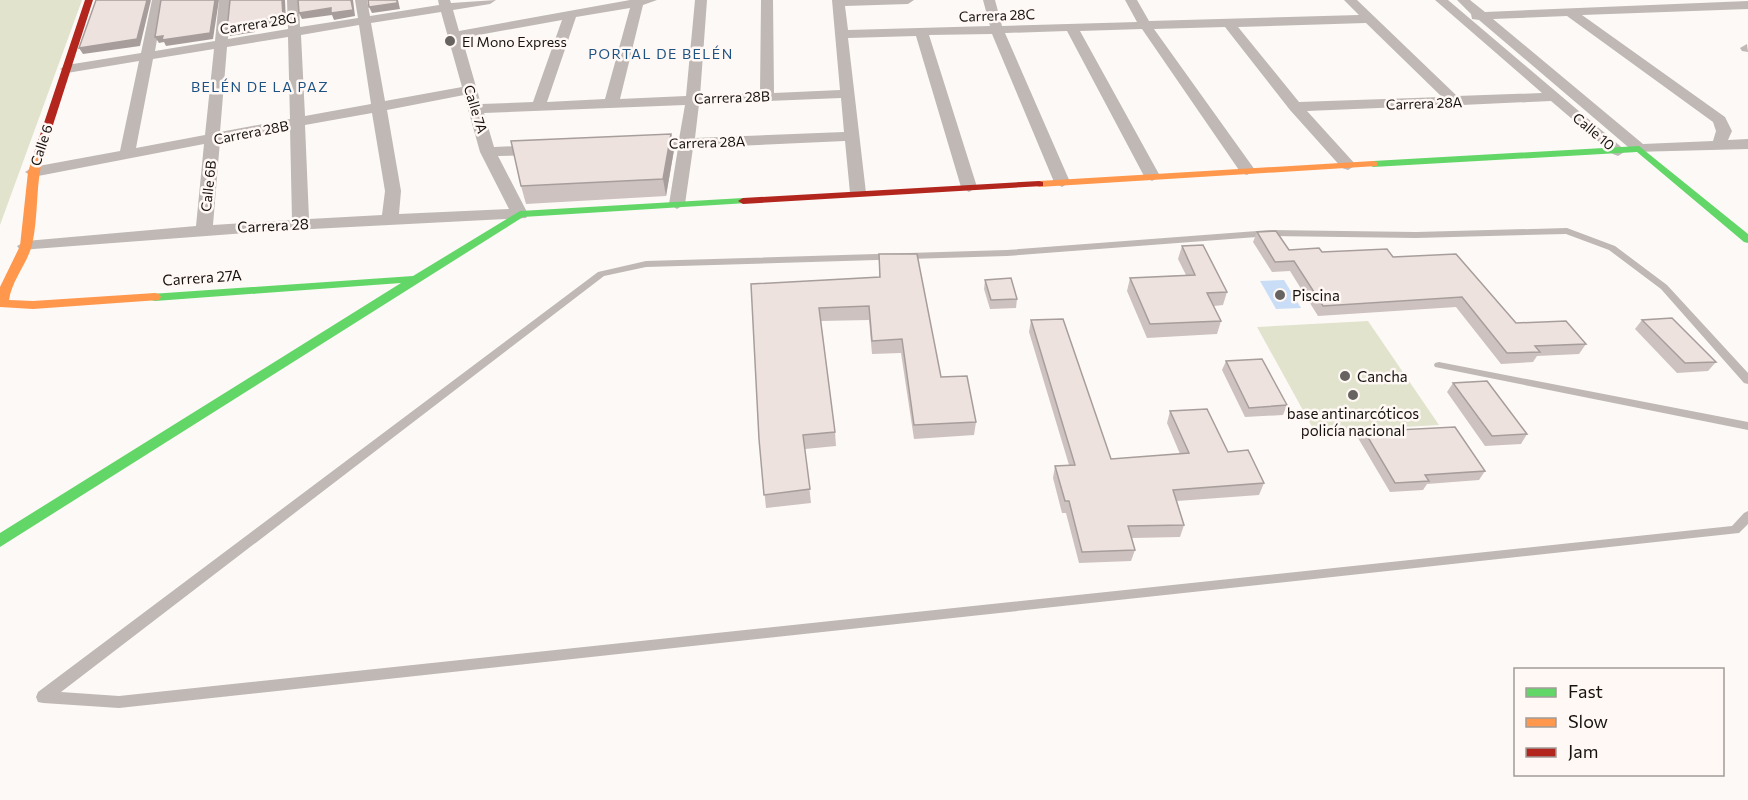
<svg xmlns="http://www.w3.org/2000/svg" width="1748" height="800" font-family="Commissioner,sans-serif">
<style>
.green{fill:#e1e3cd}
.water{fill:#c9ddf7}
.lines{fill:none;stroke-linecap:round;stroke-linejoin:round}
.lane{fill:#bfb8b5;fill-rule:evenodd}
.street{fill:#bfb8b5;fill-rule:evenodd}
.fast{fill:#63d668;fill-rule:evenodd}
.slow{fill:#ff974d;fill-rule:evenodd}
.jam{fill:#b3261e;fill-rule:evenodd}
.wall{fill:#cdc2bf}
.shaded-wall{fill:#a79e9b}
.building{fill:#eee2de;stroke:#a79e9b;stroke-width:1.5}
.poi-dot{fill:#676361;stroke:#fff8f5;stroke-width:2}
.labels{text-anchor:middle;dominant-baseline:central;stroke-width:5;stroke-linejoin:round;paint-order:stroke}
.far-street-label{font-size:14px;fill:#161210;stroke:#fff8f5}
.far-poi-label{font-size:14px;fill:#161210;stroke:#fff8f5;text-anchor:start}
.far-neighbourhood-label{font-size:14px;letter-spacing:1.5px;fill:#1c5284;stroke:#fff8f5}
.street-label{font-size:15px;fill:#161210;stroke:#fff8f5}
.poi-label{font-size:15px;fill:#161210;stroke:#fff8f5;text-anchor:start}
</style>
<rect width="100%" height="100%" fill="#fdf9f7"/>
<g class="green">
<polygon points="0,0 82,0 0,225"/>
<polygon points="1368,321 1439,425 1315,432 1257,327"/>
</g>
<polygon class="water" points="1284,280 1301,308 1276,309 1260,281"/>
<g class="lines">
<g class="lane">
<polygon points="1567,228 1615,246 1667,285 1748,373 1748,384 1744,383 1661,289 1609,250 1566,234 1416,238 1270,236 1007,256 646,267 604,276 61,692 119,696 1732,526 1744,513 1748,511 1748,524 1739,533 119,708 43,703 38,702 36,697 38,692 598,272 646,261 1007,250 1270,230 1416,232"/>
<polygon points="1439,362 1748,422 1748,430 1435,367 1434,365 1435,363"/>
</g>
<g class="street">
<path d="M152 0H164L155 51 215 41 219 0H231L228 39 288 29 287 0H299L300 27 358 18 355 0H367L370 16 439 5 438 0H450L451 3 496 0 490 4 453 10 459 31 630 0H657L643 5 620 99 686 96 695 0H707L700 96 760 93 761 0H773L774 93 840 90 832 0H914L908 4 845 6 848 30 990 26 983 0H995L1002 26 1137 22 1125 0H1137L1149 21 1359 15 1344 0H1357L1457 96 1542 93 1435 0H1448L1626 151 1618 156 1613 154 1551 101 1462 105 1456 107 1450 105 1307 111 1356 165 1348 170 1342 168 1290 110 1225 27 1154 29 1255 170 1247 175 1241 173 1142 29 1080 31 1160 176 1152 181 1144 176 1067 31 1005 33 1070 182 1062 187 1054 182 992 34 929 35 977 187 969 192 961 187 916 36 848 38 866 193 864 196H852L850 193 845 141 693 148 685 204 677 209 669 204 678 148 645 150 637 145 645 140 679 139 685 105 484 113 494 147 542 145 550 150 542 155 498 156 528 214 526 218 273 231 20 250 17 246 26 241 196 226 204 144 33 177 25 172 33 167 120 151 139 61 67 73 60 69 67 65 141 53ZM630 8 605 99 547 102 576 17ZM441 12 462 87 385 101 371 23ZM562 20 533 102 481 104 462 38ZM1366 23 1442 97 1299 102 1238 27ZM359 25 371 104 305 116 301 35ZM288 37 290 119 220 132 227 47ZM214 49 205 135 136 148 153 59ZM464 95 480 152 509 209 399 214 401 191 387 110ZM841 98 844 132 695 138 699 104ZM372 113 385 191 382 215 309 219 305 125ZM290 128 292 220 213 225 220 141Z"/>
<path d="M1457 0H1470L1485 12 1748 1V9L1582 15 1725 117 1732 131 1728 140 1748 139V149L1634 152 1479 20 1472 19 1471 14ZM1567 16 1713 122 1716 131 1713 141 1643 144 1493 19Z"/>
<polygon points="1747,44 1748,52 1742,51 1740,48"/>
</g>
<g class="fast">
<polygon points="1639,146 1748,234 1748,243 1744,242 1637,152 1373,167 1368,164 1373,161"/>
<polygon points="743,198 747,199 747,203 523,217 0,547 0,533 401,283 155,301 151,300 149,297 151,294 413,276 520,211"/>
</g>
<g class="slow">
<path d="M39 150 44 153C35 183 39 214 32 245 27 264 12 280 9 300L33 301 155 293 159 294 161 297 159 300 33 309 0 307V287L20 246 28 172 34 153Z"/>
<polygon points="1373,161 1377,162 1377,166 1039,187 1034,184 1039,181"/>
</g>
<g class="jam">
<polygon points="85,0 93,0 44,153 39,156 35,155 34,153"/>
<polygon points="1039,181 1043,182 1043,186 743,204 738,201 743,198"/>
</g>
</g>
<g class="wall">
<polygon points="671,134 674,150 666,196 526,204 521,186"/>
<polygon points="1257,232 1289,250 1393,257 1516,323 1586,344 1579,354 1537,356 1533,362 1501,364 1456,307 1318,316 1290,271 1272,272 1253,242"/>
<polygon points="1182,246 1227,292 1223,305 1214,306 1221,321 1217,334 1147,338 1127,291 1130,278 1186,275 1178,259"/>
<polygon points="879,254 941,377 976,422 974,435 914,439 901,353 872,354 869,320 821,321 835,432 836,446 805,449 811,503 766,508 759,439 751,284 879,277"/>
<polygon points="985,280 1017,299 1016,308 990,309 984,289"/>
<polygon points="1031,320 1111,459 1180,454 1167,423 1170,411 1228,452 1264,483 1259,495 1177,501 1184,525 1180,537 1132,538 1135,550 1131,561 1079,563 1066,513 1062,513 1053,478 1055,466 1069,465 1029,332"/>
<polygon points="1642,320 1716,362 1708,371 1677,373 1635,329"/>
<polygon points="1226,361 1287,405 1283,415 1245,417 1222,370"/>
<polygon points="1453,383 1527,434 1521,444 1485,446 1447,392"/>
<polygon points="1363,429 1397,430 1485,471 1479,480 1427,484 1423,490 1390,492 1358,438"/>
</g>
<g class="shaded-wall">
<polygon points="147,0 151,0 140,46 83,54 79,48"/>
<polygon points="215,0 219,0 213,39 166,46 164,42 159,43 155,37"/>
<polygon points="282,0 285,0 286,22 254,28 255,32 230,36 227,30 251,22"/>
<polygon points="351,0 353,0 355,16 334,20 332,15 302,19 299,13"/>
<polygon points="398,0 400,9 372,13 369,7"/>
<polygon points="671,134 674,150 666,196 663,179"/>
</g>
<g class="building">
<polygon points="96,0 147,0 137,39 79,48"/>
<polygon points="161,0 215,0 210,33 162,40 163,36 155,37"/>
<polygon points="230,0 282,0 283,16 251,22 252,26 227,30"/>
<polygon points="298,0 351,0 353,10 331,13 331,8 299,13"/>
<polygon points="368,0 397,0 397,3 369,7"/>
<polygon points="671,134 663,179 521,186 511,141"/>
<polygon points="1276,231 1289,250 1319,248 1322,252 1387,249 1393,257 1456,254 1516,323 1566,321 1586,344 1535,346 1540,352 1507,353 1462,297 1323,306 1294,261 1275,262 1257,232"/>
<polygon points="1203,245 1227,292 1207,293 1221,321 1150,324 1130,278 1195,275 1182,246"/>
<polygon points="879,254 917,254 941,377 967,376 976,422 914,425 902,339 872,341 869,306 819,308 835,432 803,435 810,489 764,495 759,439 751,284 880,277"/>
<polygon points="1011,278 1017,299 991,300 985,280"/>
<polygon points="1672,318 1716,362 1685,363 1642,320"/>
<polygon points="1063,319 1111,459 1189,453 1170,411 1207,409 1228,452 1248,450 1264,483 1173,490 1184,525 1128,526 1135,550 1082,552 1069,501 1065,501 1055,466 1075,465 1031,320"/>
<polygon points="1262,359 1287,405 1249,408 1226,361"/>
<polygon points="1487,381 1527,434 1492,436 1453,383"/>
<polygon points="1395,427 1397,430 1455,427 1485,471 1425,475 1429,481 1395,483 1363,429"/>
</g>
<g class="poi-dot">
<circle cx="450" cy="41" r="6"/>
<circle cx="1280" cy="295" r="6"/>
<circle cx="1345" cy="376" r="6"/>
<circle cx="1353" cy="395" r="6"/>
</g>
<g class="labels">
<g class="far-street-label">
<text transform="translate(997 15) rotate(-2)">Carrera 28C</text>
<text transform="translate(258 23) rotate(-9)">Carrera 28G</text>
<text transform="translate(732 97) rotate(-2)">Carrera 28B</text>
<text transform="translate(1424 103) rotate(-2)">Carrera 28A</text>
<text transform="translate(476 109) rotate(73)">Calle 7A</text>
<text transform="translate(1594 131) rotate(40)">Calle 10</text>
<text transform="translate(251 132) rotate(-11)">Carrera 28B</text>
<text transform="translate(707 142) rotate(-2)">Carrera 28A</text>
<text transform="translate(41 145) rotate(-72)">Calle 6</text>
<text transform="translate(208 186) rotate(-84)">Calle 6B</text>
</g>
<g class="far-poi-label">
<text x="462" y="41">El Mono Express</text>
</g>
<g class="far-neighbourhood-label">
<text x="661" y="53">PORTAL DE BELÉN</text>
<text x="260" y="86">BELÉN DE LA PAZ</text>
</g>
<g class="street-label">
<text transform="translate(273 225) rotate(-3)">Carrera 28</text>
<text transform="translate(202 277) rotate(-4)">Carrera 27A</text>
</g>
<g class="poi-label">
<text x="1292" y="295">Piscina</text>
<text x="1357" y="376">Cancha</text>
<text x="1353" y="413" text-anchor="middle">base antinarcóticos<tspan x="1353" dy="17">policía nacional</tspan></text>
</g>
</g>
<rect x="1514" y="668" width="210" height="108" fill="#fff8f5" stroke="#a29c99" stroke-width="1.5"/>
<rect x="1526" y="688" width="30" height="9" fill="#63d668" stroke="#a29c99" stroke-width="1.5"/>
<text x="1568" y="698" font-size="18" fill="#161210">Fast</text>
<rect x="1526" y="718" width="30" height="9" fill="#ff974d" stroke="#a29c99" stroke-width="1.5"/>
<text x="1568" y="728" font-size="18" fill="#161210">Slow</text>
<rect x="1526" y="748" width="30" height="9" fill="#b3261e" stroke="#a29c99" stroke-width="1.5"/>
<text x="1568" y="758" font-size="18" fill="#161210">Jam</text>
</svg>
